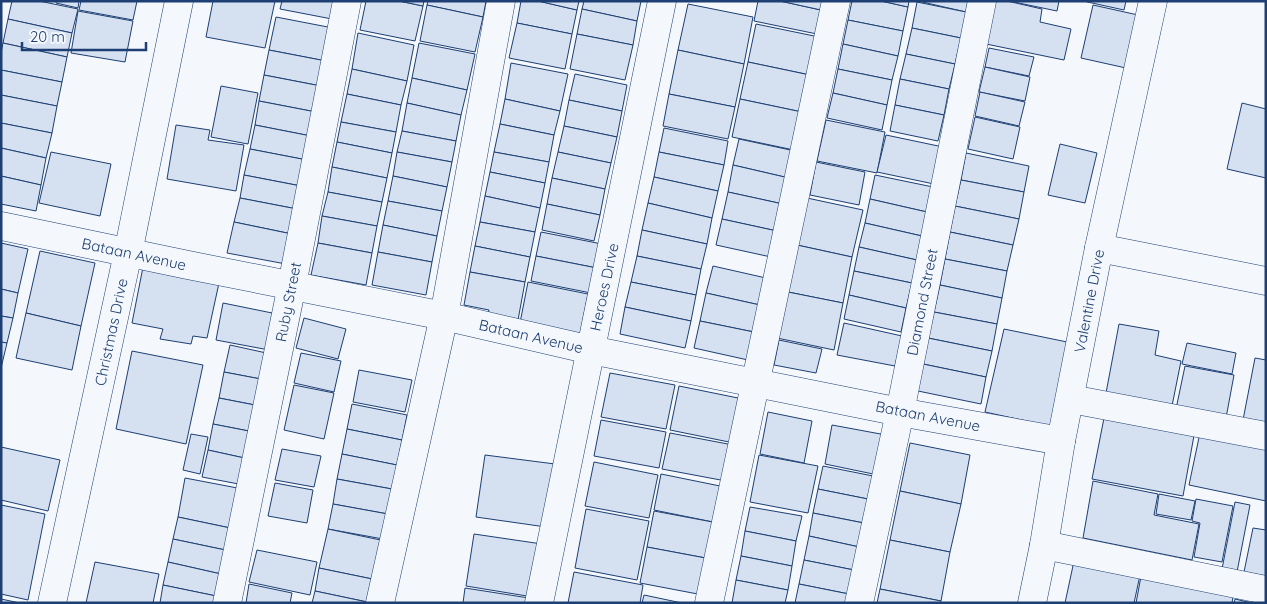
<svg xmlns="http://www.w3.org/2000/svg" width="1267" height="604" font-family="Quicksand,sans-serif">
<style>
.building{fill:#d5e0f0;stroke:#1d3f73}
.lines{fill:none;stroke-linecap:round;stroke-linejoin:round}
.minor-casing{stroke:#1d3f73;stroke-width:29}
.minor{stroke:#f4f7fb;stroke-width:28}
.labels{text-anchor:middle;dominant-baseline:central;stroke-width:4;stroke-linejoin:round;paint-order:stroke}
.street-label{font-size:15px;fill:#1d3f73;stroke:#f4f7fb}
</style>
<rect width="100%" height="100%" fill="#f4f7fb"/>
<g class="building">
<polygon points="12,1 39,1 78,9 72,33 8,19"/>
<polygon points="56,1 79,1 78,8 56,3"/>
<polygon points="81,1 137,1 133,20 79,10"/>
<polygon points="213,1 275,1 265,48 206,37"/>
<polygon points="282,1 336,1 332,19 280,9"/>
<polygon points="366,1 399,1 423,6 415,41 360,30"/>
<polygon points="399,1 424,1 423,6"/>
<polygon points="428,1 486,1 483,17 427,5"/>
<polygon points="521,1 538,1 577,10 572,34 517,23"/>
<polygon points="538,1 579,1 577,10"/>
<polygon points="584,1 641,1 637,21 582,9"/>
<polygon points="758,1 780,1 821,10 817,34 754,21"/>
<polygon points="780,1 823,1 821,10"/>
<polygon points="852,1 881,1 908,7 903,31 848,20"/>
<polygon points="881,1 909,1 908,7"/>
<polygon points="918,1 968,1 966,12"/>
<polygon points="995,1 1007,1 1042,9 1040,22 1071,29 1064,60 986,44"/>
<polygon points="1009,1 1059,1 1057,11"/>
<polygon points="1083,1 1126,1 1124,10"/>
<polygon points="917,2 966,12 961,38 912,28"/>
<polygon points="688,4 753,17 744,64 678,50"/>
<polygon points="427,5 483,17 475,52 420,41"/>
<polygon points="1093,5 1138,15 1126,68 1081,58"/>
<polygon points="582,9 637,21 633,45 577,34"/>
<polygon points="78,11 133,21 125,62 71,53"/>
<polygon points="276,17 333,28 326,61 269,50"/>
<polygon points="8,19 72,33 67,57 3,43"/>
<polygon points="848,20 903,31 898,56 843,44"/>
<polygon points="517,23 572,34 565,69 509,58"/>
<polygon points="756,24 819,37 810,75 748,62"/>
<polygon points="912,28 961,38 955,64 906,54"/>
<polygon points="358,33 414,45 407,81 352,69"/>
<polygon points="577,34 633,45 625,80 570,69"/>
<polygon points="3,43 67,57 62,82 1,70 1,53"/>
<polygon points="419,43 475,54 467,90 412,78"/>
<polygon points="843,44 898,56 892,80 838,69"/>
<polygon points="989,48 1034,57 1029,76 985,67"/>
<polygon points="269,50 326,61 321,86 264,75"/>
<polygon points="678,50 744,64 735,107 669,94"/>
<polygon points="906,54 955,64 949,89 900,79"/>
<polygon points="748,62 810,75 802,112 740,99"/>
<polygon points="511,63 568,74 560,111 505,99"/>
<polygon points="985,67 1030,77 1025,101 979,92"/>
<polygon points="352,69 407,81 401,105 347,94"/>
<polygon points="838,69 892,80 887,105 833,93"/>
<polygon points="1,70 62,82 57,106 1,95"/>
<polygon points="575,74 627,85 622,111 569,100"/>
<polygon points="264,75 321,86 316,112 259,101"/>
<polygon points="412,78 467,90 461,115 407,103"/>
<polygon points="900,79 949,89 944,115 895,105"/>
<polygon points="221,86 258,93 248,144 211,137"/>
<polygon points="980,92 1025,102 1019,126 975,116"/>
<polygon points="833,93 887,105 882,130 827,118"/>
<polygon points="347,94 401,105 396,132 341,122"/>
<polygon points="669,94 735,107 728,139 663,126"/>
<polygon points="1,95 57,106 52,133 1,123"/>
<polygon points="505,99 560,111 554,135 500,124"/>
<polygon points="740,99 802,112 794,150 732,137"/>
<polygon points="569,100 622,111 617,137 564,126"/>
<polygon points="259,101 316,112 311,136 255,125"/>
<polygon points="407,103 461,115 456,141 402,131"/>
<polygon points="1242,103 1266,109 1266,178 1227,169"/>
<polygon points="895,105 944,115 938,141 890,131"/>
<polygon points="975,117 1020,127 1013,159 968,149"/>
<polygon points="826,120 885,132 877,173 817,161"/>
<polygon points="341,122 396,132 392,153 337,142"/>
<polygon points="1,123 52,133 46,158 1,148"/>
<polygon points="500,124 554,135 549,162 494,152"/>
<polygon points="176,125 210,130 208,140 244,145 236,191 167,179"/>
<polygon points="255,125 311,136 307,160 250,149"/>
<polygon points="564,126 617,137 611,163 558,152"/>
<polygon points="664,128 728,141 724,165 659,152"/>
<polygon points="402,131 456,141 452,162 397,152"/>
<polygon points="886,135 943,147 934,184 877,172"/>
<polygon points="739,139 795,151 789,178 733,165"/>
<polygon points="337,142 392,153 387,178 332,167"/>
<polygon points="1060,144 1097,153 1085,203 1048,195"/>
<polygon points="1,148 46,158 41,185 1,176"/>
<polygon points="250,149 307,160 301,186 244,175"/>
<polygon points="51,152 111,164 100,216 39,203"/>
<polygon points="397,152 452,162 447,187 393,176"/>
<polygon points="494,152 549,162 545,183 490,172"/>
<polygon points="558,152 611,163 605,189 552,178"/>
<polygon points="659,152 724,165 718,191 654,177"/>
<polygon points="966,153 1029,166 1024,192 961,180"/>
<polygon points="816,162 865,172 859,205 810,195"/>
<polygon points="733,165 789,178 783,204 728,192"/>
<polygon points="332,167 387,178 382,202 328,192"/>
<polygon points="490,172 545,183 540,208 485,196"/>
<polygon points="244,175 301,186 297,209 240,198"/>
<polygon points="875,175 933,187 927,212 870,199"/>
<polygon points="1,176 41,185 36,211 1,204"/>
<polygon points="393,176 447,187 442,211 388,201"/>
<polygon points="654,177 718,191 712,218 648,203"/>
<polygon points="552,178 605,189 600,215 547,204"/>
<polygon points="961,180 1024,192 1019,219 955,206"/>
<polygon points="328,192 382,202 377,226 322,216"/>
<polygon points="728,192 783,204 777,231 722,219"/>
<polygon points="485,196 540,208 535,232 480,222"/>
<polygon points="240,198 297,209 292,234 234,222"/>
<polygon points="807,198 863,210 852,257 797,245"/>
<polygon points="870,199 927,212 922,236 865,223"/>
<polygon points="388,201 442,211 437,236 383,225"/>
<polygon points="648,203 712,218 707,244 642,230"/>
<polygon points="547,204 600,215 594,241 542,230"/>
<polygon points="955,206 1019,219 1013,245 950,232"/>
<polygon points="322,216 377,226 372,253 318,243"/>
<polygon points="722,219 777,231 771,257 716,245"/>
<polygon points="234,222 292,234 286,264 227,253"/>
<polygon points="480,222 535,232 530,257 475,246"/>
<polygon points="865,223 922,236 917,260 859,247"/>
<polygon points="383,225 437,236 432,262 378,252"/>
<polygon points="642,230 707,244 701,269 637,256"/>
<polygon points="541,232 602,244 597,268 536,256"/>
<polygon points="950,232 1013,245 1007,271 945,259"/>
<polygon points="1,243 28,249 18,293 1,289"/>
<polygon points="318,243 372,253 366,285 311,275"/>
<polygon points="797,245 852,257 843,303 788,292"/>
<polygon points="475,246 530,257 525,282 470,272"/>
<polygon points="859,247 917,260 912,283 854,271"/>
<polygon points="40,251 95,263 81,326 26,313"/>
<polygon points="378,252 432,262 426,295 372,285"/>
<polygon points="536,256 597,268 591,293 531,281"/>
<polygon points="637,256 701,269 696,295 631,282"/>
<polygon points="945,259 1007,271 1002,298 940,285"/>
<polygon points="713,266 766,278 760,305 706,293"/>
<polygon points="143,267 219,283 207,338 193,336 191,344 160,339 163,329 132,323"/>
<polygon points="854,271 912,283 906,308 849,295"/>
<polygon points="470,272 525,282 518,320 488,315 489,310 464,305"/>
<polygon points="528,282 588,294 579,340 519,328"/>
<polygon points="631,282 696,295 691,321 625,307"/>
<polygon points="940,285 1002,298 997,324 934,312"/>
<polygon points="1,289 18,293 13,318 1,316"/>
<polygon points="788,292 843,303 834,350 777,338"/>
<polygon points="706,293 760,305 754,332 700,321"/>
<polygon points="849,295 906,308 901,332 844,319"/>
<polygon points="223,303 277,314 269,350 216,340"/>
<polygon points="625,307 691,321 685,348 620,334"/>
<polygon points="934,312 997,324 992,351 928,338"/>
<polygon points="26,313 81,326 72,370 16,358"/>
<polygon points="1,316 13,318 7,343 1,342"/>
<polygon points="304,318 346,329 338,359 296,348"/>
<polygon points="700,321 754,332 748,360 694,348"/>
<polygon points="844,323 902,336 895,366 837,355"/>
<polygon points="1119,324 1159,331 1155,355 1181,361 1172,406 1106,393"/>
<polygon points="1004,329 1072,343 1054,427 985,412"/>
<polygon points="928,338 992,351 986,377 923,364"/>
<polygon points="779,340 822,349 816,373 774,365"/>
<polygon points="1,342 7,343 1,368"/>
<polygon points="1187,343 1236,353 1232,374 1182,364"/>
<polygon points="230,345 271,354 266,380 224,372"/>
<polygon points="132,351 203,365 186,444 116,429"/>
<polygon points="301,353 341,361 334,392 294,383"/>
<polygon points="1255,358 1266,360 1266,424 1243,420"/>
<polygon points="923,364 986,377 981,404 918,391"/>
<polygon points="1185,366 1234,375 1226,418 1176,409"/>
<polygon points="359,370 412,380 405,412 353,402"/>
<polygon points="224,372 266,380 260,406 219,398"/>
<polygon points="610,373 675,385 666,429 601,417"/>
<polygon points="294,385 334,393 324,439 284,430"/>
<polygon points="679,386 743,399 734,443 670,430"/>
<polygon points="219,398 260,406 254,432 213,424"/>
<polygon points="352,404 407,415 402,440 347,429"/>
<polygon points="768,412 812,421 804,463 760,454"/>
<polygon points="1105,413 1195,430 1183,496 1092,479"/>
<polygon points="601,420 666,432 659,468 594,456"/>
<polygon points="213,424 254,432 249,459 208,450"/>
<polygon points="832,425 886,435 878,475 825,464"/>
<polygon points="1201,428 1266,442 1266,501 1189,485"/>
<polygon points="347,429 402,440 397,465 342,454"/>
<polygon points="670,433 733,445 726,481 662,469"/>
<polygon points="191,434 208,437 200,474 183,470"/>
<polygon points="910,443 970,455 961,504 900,491"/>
<polygon points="1,447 60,460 48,511 1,500"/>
<polygon points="282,449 321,456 314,487 275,480"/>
<polygon points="208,450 249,459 244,485 202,477"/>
<polygon points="342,454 397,465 392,489 337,479"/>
<polygon points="485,455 555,464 546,527 476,517"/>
<polygon points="759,455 818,466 808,513 750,502"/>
<polygon points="594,462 658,475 649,518 585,506"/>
<polygon points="823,466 878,477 873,500 818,489"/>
<polygon points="661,474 725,487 718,523 654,510"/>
<polygon points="185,478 248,490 240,530 178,517"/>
<polygon points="337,479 392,489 388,514 333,504"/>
<polygon points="1093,481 1158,494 1154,515 1199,524 1192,560 1083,538"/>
<polygon points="275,483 313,490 307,523 268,516"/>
<polygon points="818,489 873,500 869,524 813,513"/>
<polygon points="900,491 961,504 950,552 890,540"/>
<polygon points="1159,494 1195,501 1191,520 1156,514"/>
<polygon points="1196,499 1233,506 1222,562 1194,557 1200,523 1192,521"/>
<polygon points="1235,502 1250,505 1237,572 1222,569"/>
<polygon points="333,504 388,514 383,539 328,529"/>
<polygon points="1,505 45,514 28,600 1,594"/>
<polygon points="750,507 802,516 796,541 745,531"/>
<polygon points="586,509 649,521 637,580 575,568"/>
<polygon points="654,511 718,523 711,559 647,547"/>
<polygon points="813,513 869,524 864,548 809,536"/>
<polygon points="178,517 240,530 235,552 173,539"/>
<polygon points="1253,528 1266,530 1266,576 1244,572"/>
<polygon points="328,529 390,542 382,581 319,568"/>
<polygon points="745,531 796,541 792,566 741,556"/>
<polygon points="474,534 542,544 533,597 466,586"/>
<polygon points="809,536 864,548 859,571 804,560"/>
<polygon points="173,539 235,552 230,576 168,562"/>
<polygon points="890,540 950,552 941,601 880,589"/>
<polygon points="647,547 711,559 703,595 640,583"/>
<polygon points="257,550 317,562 310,595 249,582"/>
<polygon points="741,556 792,566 788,590 736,580"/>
<polygon points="804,560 859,571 854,595 799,584"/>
<polygon points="1074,561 1140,575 1134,603 1065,603"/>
<polygon points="95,562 159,574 153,603 86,603"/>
<polygon points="168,562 230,576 226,598 163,585"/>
<polygon points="319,568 382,581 372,603 315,591"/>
<polygon points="1142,571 1234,590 1232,603 1136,603"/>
<polygon points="574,572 643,585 640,603 568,603"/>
<polygon points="736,580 788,590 785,603 732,603"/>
<polygon points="249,584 292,593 290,603 246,603"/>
<polygon points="799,584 854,595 853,603 795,603"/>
<polygon points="163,585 226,598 225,603 160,603"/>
<polygon points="465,588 529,598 528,603 463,603"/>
<polygon points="880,589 941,601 940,603 877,603"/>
<polygon points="315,591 372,603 312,603"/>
<polygon points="644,595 682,603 642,603"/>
<polygon points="1,599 20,603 1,603"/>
<polygon points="1235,599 1252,603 1234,603"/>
</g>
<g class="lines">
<defs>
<g id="minor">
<polyline points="1,226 188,265 444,316 591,350 900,412 1061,441"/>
<polyline points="1099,248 1266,281"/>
<polyline points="1071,399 1266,436"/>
<polyline points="1044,545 1266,590"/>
<polyline points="52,603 128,253 179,1"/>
<polyline points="227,603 292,285 347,1"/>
<polyline points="380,603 444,316 501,1"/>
<polyline points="539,603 662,1"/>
<polyline points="709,603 836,1"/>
<polyline points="859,603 900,412 982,1"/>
<polyline points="1032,603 1044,545 1061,441 1099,248 1153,1"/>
</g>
</defs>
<use href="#minor" class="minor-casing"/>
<use href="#minor" class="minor"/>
</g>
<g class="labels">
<g class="street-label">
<text transform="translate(134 254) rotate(12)">Bataan Avenue</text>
<text transform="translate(604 287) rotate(-78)">Heroes Drive</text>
<text transform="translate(1089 301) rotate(-79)">Valentine Drive</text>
<text transform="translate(288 302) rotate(-79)">Ruby Street</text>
<text transform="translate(922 302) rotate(-79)">Diamond Street</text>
<text transform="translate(111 332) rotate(-78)">Christmas Drive</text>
<text transform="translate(531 336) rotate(13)">Bataan Avenue</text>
<text transform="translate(928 416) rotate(11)">Bataan Avenue</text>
</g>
</g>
<rect width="1267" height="604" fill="none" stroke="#1d3f73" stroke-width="5"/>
<path d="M22 42v8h124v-8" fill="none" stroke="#1d3f73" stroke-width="2.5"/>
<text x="30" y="42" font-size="15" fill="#1d3f73" stroke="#f4f7fb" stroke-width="4" paint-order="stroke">20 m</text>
</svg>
